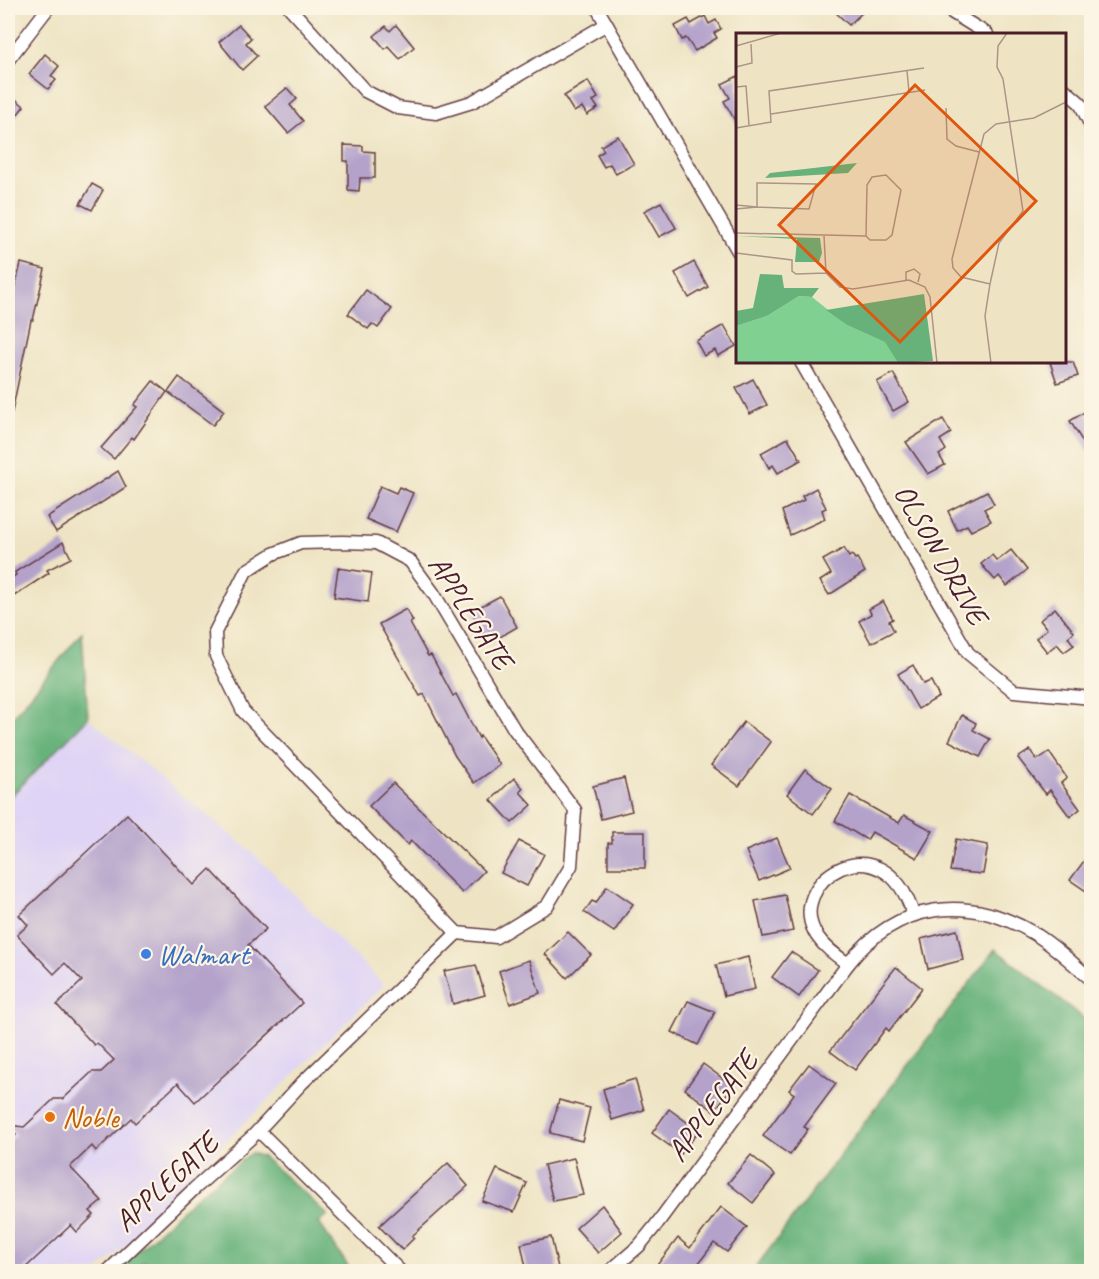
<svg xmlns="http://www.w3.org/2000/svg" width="1099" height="1279" font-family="Caveat,sans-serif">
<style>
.built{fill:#dfd4f5}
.forest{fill:#67b27b;stroke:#586853;stroke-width:1.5}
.building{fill:#b4a2cb}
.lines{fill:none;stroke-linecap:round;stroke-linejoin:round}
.minor-casing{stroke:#633d42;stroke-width:15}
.minor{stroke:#fff;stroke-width:12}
.shop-dot{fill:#3f7fe0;stroke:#fcf5e5;stroke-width:2}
.food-dot{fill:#e8710a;stroke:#fcf5e5;stroke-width:2}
.labels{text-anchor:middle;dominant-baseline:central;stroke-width:4.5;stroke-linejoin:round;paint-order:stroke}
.street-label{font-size:30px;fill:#4a1f2b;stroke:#fcf5e5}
.shop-label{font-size:30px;fill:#366cbe;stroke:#fcf5e5;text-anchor:start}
.food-label{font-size:30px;fill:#c56008;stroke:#fcf5e5;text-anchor:start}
.inset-road{fill:none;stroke:#ac9587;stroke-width:1.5}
.view{fill:#e0560e;fill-opacity:0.15;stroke:#e0560e;stroke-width:3}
.inset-edge{fill:none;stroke:#4a1f2b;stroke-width:3}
</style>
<rect width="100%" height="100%" fill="#fcf5e5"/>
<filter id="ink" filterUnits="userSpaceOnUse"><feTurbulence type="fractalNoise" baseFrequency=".0167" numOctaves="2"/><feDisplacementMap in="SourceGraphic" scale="12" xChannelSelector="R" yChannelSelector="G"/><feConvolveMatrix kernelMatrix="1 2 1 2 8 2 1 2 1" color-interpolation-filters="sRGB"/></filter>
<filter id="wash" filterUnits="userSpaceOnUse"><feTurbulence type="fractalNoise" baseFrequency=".008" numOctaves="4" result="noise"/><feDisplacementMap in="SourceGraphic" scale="24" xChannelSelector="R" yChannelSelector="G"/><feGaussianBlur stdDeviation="1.35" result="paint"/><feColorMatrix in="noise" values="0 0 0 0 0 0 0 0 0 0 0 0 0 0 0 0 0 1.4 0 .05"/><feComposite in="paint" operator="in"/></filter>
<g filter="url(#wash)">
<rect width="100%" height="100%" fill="#eee4c4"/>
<polygon class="built" points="88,718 253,853 384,985 210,1157 136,1237 97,1271 8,1272 8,799"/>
<g class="forest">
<polygon points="82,632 88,718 8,799 8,723"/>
<polygon points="995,949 1091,1024 1091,1271 753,1271"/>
<polygon points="251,1153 263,1157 328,1215 319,1223 352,1272 154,1272 145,1261 133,1271 115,1272 195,1198"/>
</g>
<g id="blocks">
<g class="building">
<polygon points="831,8 867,8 849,25"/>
<polygon points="705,16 709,24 716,20 721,29 714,33 717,38 695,51 686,38 682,40 675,26 688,19 691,24"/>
<polygon points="239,25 251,38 246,43 257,56 242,70 219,42"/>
<polygon points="396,25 414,47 400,59 388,46 385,49 374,36 386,26 390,31"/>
<polygon points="45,54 59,66 51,76 56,80 48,89 29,74"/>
<polygon points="738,76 738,126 724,101 730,98 722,84"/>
<polygon points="588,81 598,98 593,101 598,108 587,115 582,107 574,112 564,96"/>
<polygon points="287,88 297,99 290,105 303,121 288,133 265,106"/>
<polygon points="8,93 24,106 8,127"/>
<polygon points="618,136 634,164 616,174 610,164 604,167 597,155 604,151 601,146"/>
<polygon points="344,145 363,146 363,151 375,152 375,178 360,178 359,191 348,190 348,161 344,161"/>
<polygon points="92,184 103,190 92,210 80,204"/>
<polygon points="661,202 676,228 659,237 644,211"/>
<polygon points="694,262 708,287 689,298 675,273"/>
<polygon points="21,263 45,269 33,320 31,320 12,412 8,411 8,317"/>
<polygon points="366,290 392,309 378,328 372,324 368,329 348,314"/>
<polygon points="724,325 736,346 718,356 715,350 704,356 696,341"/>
<polygon points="1050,362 1073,362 1078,376 1057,383"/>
<polygon points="893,373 909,402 893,411 877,382"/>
<polygon points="179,377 224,411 213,425 168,392"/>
<polygon points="753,379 767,405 750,414 736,388"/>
<polygon points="153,381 167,392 134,439 132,437 114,459 101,448 137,407 134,405"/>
<polygon points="1086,411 1092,420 1092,457 1070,421"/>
<polygon points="943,419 951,433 940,440 946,450 939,455 945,465 928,474 906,442"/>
<polygon points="788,438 801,460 778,473 773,465 769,468 761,453"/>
<polygon points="118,471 126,487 56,532 47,517"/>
<polygon points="380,486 396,493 399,487 413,493 396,532 366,519"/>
<polygon points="816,488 826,508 822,510 825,519 790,535 782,511 804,500 802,496"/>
<polygon points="987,491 994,504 984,509 991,521 971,531 967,525 957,530 948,511"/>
<polygon points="63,542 71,558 47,570 49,573 8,600 8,580 16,575 15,572"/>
<polygon points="844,548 849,557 852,555 855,559 857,558 865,572 829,595 820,581 831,574 823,560"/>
<polygon points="1011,550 1027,570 1007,586 999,576 995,580 981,564 992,555 997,561"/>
<polygon points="338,568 372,573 368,602 334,597"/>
<polygon points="500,596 517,627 488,644 472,611"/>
<polygon points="883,601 893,619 889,621 894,631 871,643 859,621 871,614 869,609"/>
<polygon points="1055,608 1074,632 1068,637 1074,645 1064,652 1057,644 1047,652 1036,638 1047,629 1040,620"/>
<polygon points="406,609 413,621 410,623 428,656 431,655 453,696 456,694 479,738 480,736 500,765 474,783 455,756 424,694 420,696 379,624"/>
<polygon points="913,665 923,684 931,681 939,697 918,709 898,674"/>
<polygon points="962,715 976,723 973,730 990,739 980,757 949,741"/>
<polygon points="744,722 771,742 739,786 711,765"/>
<polygon points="1030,750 1037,760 1049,752 1067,778 1061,783 1080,809 1070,817 1050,790 1046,794 1018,758"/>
<polygon points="805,769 832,789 813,814 787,794"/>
<polygon points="514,778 523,788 520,792 532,805 512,823 491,800"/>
<polygon points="624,778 632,811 601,819 593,786"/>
<polygon points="393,783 484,871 462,893 411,841 408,845 369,806"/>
<polygon points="850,795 899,823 904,815 933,831 917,858 872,832 867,840 835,821"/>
<polygon points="127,814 194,885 210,869 266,929 248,945 302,1003 195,1102 178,1083 135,1123 131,1118 96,1151 92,1146 70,1167 102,1201 90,1211 94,1215 77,1232 71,1225 21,1272 8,1272 8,1143 16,1135 8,1125 24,1127 54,1099 63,1099 92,1072 101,1072 114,1060 97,1043 94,1045 57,1005 82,981 65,963 54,974 17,935 28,925 19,915"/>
<polygon points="612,832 645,832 645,868 608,868 608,843 612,843"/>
<polygon points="777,838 790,868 759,881 746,851"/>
<polygon points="956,839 988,845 983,874 950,871"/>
<polygon points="519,841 544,854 527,886 501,873"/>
<polygon points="1092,850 1092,895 1070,880"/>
<polygon points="607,886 633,904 614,932 584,912 592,901 596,903"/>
<polygon points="785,895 793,931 763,937 755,901"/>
<polygon points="957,930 963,960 928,969 921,939"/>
<polygon points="568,932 591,955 567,978 545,954"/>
<polygon points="791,952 818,970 799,997 772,977"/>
<polygon points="748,957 755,989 724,996 716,965"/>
<polygon points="529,960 540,993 510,1004 499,971"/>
<polygon points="476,965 485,995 453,1004 444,971"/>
<polygon points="896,967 922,988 889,1031 886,1028 855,1070 830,1051"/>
<polygon points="688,1001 715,1012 698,1045 672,1032"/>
<polygon points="703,1064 733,1086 714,1111 685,1089"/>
<polygon points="809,1064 836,1084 804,1127 808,1129 790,1155 763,1136 794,1094 789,1090"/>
<polygon points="635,1079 644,1110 612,1120 603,1089"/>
<polygon points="559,1100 590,1108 582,1141 550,1133"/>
<polygon points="669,1109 699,1131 681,1154 652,1133"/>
<polygon points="751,1155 775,1175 753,1203 728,1183"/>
<polygon points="574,1158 583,1195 553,1201 544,1165"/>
<polygon points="448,1163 468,1186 412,1236 414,1238 402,1250 379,1226"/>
<polygon points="497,1169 527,1183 514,1212 482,1201"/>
<polygon points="602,1205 622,1232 598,1253 576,1228"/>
<polygon points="721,1207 747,1227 727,1252 714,1243 692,1272 666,1272 657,1265 678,1238 690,1248"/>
<polygon points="551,1237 559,1272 527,1272 521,1244"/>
</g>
</g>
</g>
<g filter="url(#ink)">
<use href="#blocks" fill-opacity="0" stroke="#633d42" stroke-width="1.5"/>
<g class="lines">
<defs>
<g id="minor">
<polyline points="290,8 365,91 398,108 436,113 472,102 607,24"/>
<polyline points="597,8 738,251"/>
<polyline points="945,8 987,34"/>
<polyline points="8,60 48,8"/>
<polyline points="1064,89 1080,103 1092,128"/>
<polyline points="801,362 968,653 1014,691 1092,698"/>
<polygon points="342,542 376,543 410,561 434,594 514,729 575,810 571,866 547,906 496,937 457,933 243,711 216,656 215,632 246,571 273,554 301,543"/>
<path d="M848 964C837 956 825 948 817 936 782 882 883 817 913 914"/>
<polyline points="259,1131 401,1272"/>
<polyline points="107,1272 194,1189 253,1136 302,1083 457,933"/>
<path d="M609 1272 639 1246 656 1225 848 964C897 902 967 893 1035 934 1055 946 1073 964 1092 980"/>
</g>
</defs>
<use href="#minor" class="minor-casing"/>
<use href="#minor" class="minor"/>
</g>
</g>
<circle class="shop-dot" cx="146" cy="954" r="6"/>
<circle class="food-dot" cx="50" cy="1117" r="6"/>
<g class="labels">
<g class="street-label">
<text transform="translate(941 554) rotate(60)">OLSON DRIVE</text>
<text transform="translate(471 612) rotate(57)">APPLEGATE</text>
<text transform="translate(712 1106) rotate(-53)">APPLEGATE</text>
<text transform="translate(166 1182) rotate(-43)">APPLEGATE</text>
</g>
<g class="shop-label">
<text x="158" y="954">Walmart</text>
</g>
<g class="food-label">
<text x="62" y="1117">Noble</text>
</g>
</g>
<g transform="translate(736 33)">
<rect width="330" height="330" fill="#eee4c4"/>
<path d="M63 263 76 264 111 292 150 309 162 330H0V293L31 283Z" fill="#7fd091"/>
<path d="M121 130 112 140 29 145 34 140ZM0 203 84 205 86 220 83 229H59L61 206ZM24 241 46 242 48 255H83L76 264 63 263 31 283 0 293V278L17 275ZM188 261 197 328 162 330 149 309 111 292 90 277Z" fill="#67b27b"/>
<path class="inset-road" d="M0 13 45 0M0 34 16 30 15 11M171 38 173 59M0 54 10 53 13 92M210 75 211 106 220 113 243 119M35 81 189 57M0 95 35 89 33 58 188 35M0 172 21 174 73 176 80 151 21 150V174M0 176 21 174M0 200 130 203 134 207H150L156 202 165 157 150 142 136 144 131 152 130 203M88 203 90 240 104 254 117 256 173 247 189 254 194 264 201 330M0 220 56 227V238L60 241 90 240M170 248V239L178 236 184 241 182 249M254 251 225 244 217 235 216 226 248 101 260 91 298 85 330 69M255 330 249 283 254 251 263 210 287 178 267 46 261 34 262 13 271 0"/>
<path class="view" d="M179 52 300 168 164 309 43 192Z"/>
<rect width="330" height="330" class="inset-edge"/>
</g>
<rect width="1099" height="1279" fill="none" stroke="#fcf5e5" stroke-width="30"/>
</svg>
